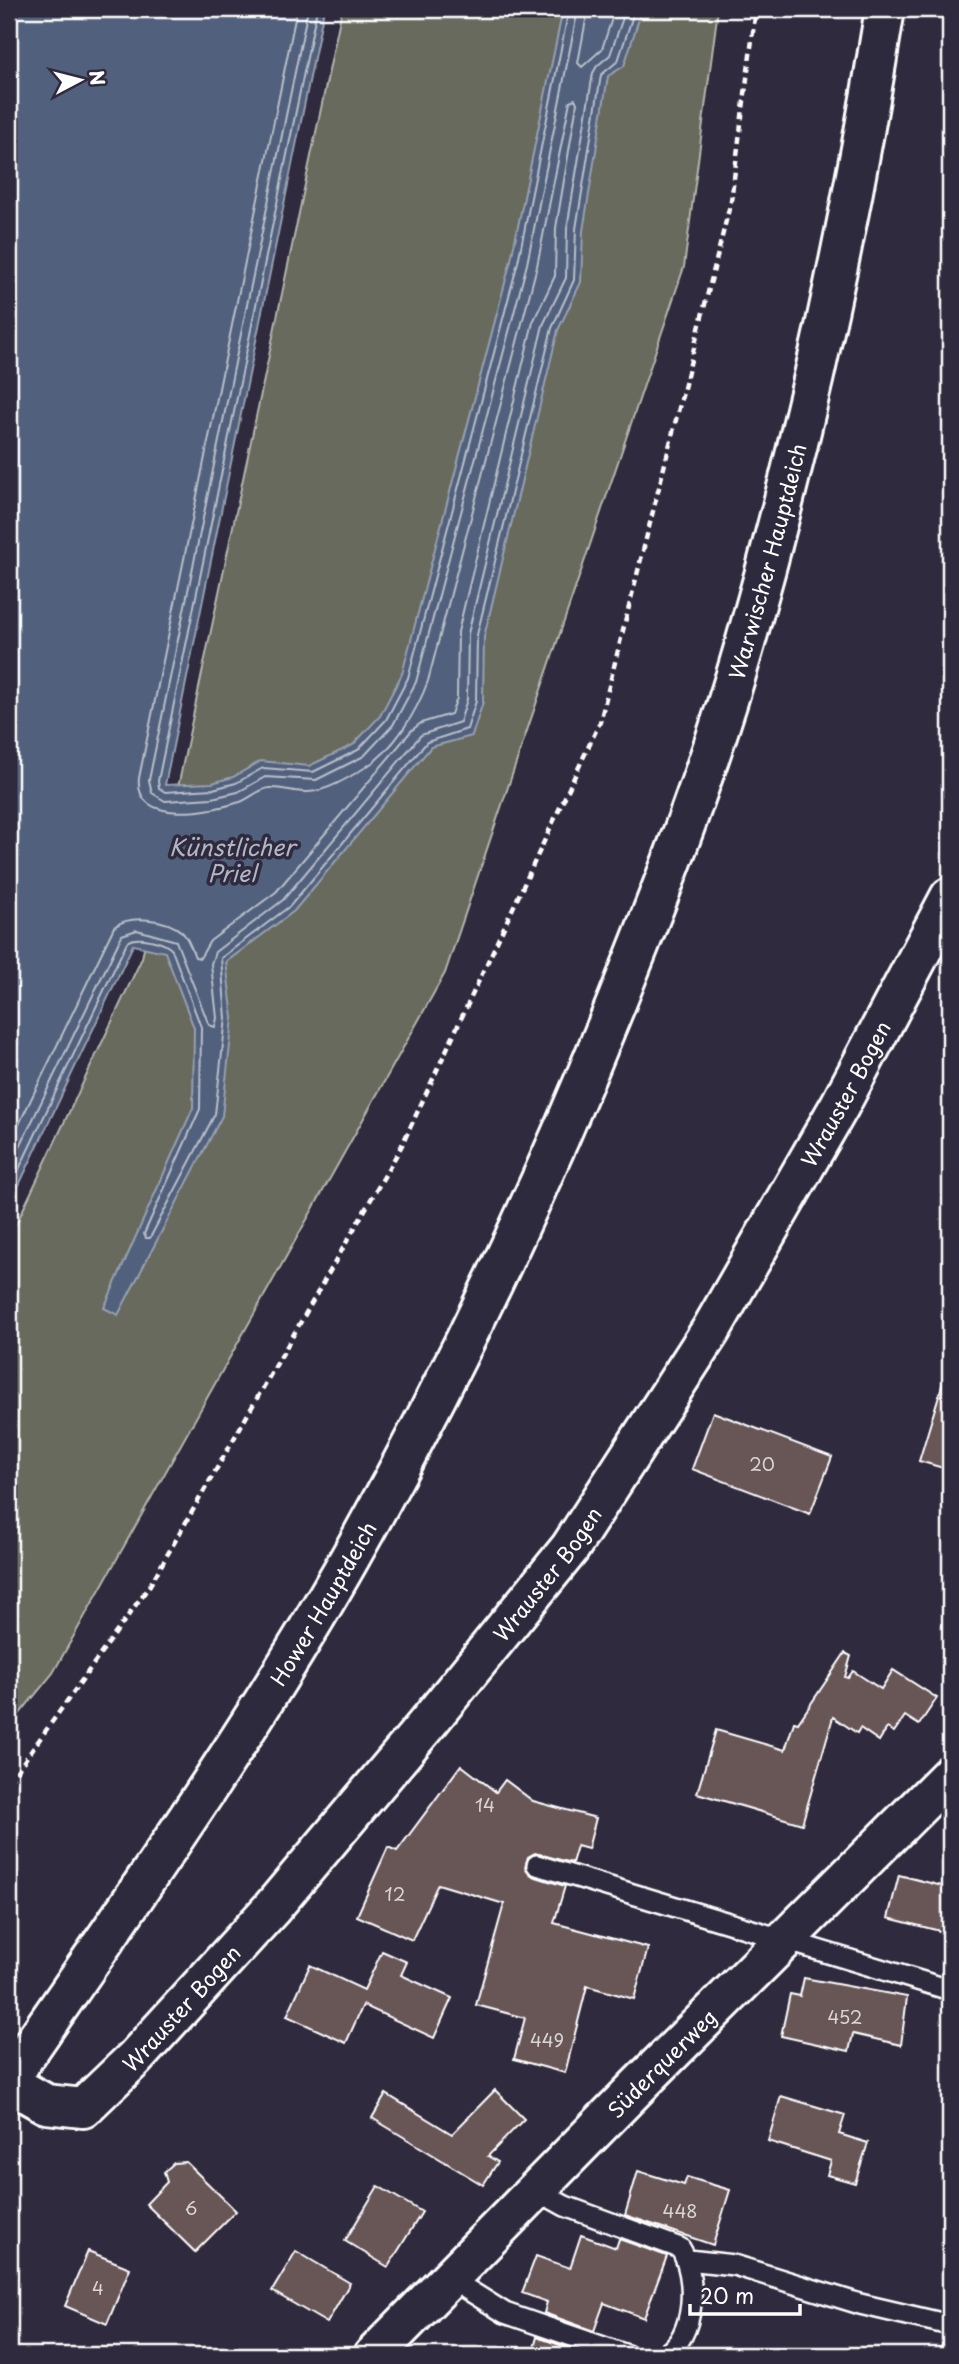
<svg xmlns="http://www.w3.org/2000/svg" width="959" height="2364" font-family="'Playpen Sans',sans-serif">
<style>
.green{fill:#686b5d;stroke:#b4b5ae;stroke-width:2}
.water{fill:#51607b;stroke:#97a0b0;stroke-width:2}
.lines{fill:none;stroke-linecap:round;stroke-linejoin:round}
.shore{stroke:#b9bfca;stroke-width:2}
.building{fill:#685756;stroke:#fff;stroke-width:2}
.service-casing{stroke:#fff;stroke-width:24}
.minor-casing{stroke:#fff;stroke-width:44}
.tertiary-casing{stroke:#fff;stroke-width:44}
.path{stroke:#fff;stroke-width:4.5;stroke-dasharray:7 5;stroke-linecap:butt}
.service{stroke:#2f2a3d;stroke-width:19}
.minor{stroke:#2f2a3d;stroke-width:38}
.tertiary{stroke:#2f2a3d;stroke-width:38}
.labels{text-anchor:middle;dominant-baseline:central;stroke-width:7;stroke-linejoin:round;paint-order:stroke}
.number-label{font-size:18px;fill:#d9d5d5}
.street-label{font-size:21px;fill:#fff;stroke:#2f2a3d}
.water-label{font-size:23px;font-style:italic;fill:#b1b7c4;stroke:#2f2a3d}
</style>
<rect width="100%" height="100%" fill="#2f2a3d"/>
<filter id="ink" filterUnits="userSpaceOnUse"><feTurbulence type="fractalNoise" baseFrequency=".0143" numOctaves="2"/><feDisplacementMap in="SourceGraphic" scale="14" xChannelSelector="R" yChannelSelector="G"/><feConvolveMatrix kernelMatrix="1 2 1 2 8 2 1 2 1" color-interpolation-filters="sRGB"/></filter>
<g filter="url(#ink)">
<polygon class="green" points="342,9 718,9 684,267 445,973 53,1673 9,1727 9,1239 142,958"/>
<polygon class="water" points="9,9 324,9 165,785 212,783 233,777 261,761 309,766 353,745 380,716 402,674 511,260 563,9 642,9 624,66 608,76 583,231 581,282 558,330 484,637 483,702 472,736 431,747 294,911 226,962 233,1018 222,1116 118,1315 104,1308 193,1108 194,1028 165,952 133,945 9,1206"/>
<g class="lines">
<g class="shore">
<polyline points="308,9 149,780 152,793 165,801 212,798 238,792 265,777 316,780 364,756 393,725 416,682 527,264 578,9"/>
<polyline points="317,9 158,781 159,788 165,792 213,789 236,783 263,768 313,772 358,750 386,720 408,678 518,262 569,9"/>
<polyline points="588,9 578,63 582,67 602,49 615,9"/>
<path d="M9 1145 114 927C130 914 167 919 182 932 189 939 191 948 195 957L200 958 210 941 276 892 412 730 421 723 451 714 457 698 458 632 533 322 555 276 556 228 577 103 575 99 570 101 537 266 428 681C417 711 394 750 366 767 350 777 324 793 306 792 294 792 281 787 269 788 259 789 249 799 240 802 212 811 134 827 139 778L297 9"/>
<polyline points="9,1169 122,935 137,930 176,941 209,1025 215,1027 217,1018 211,964 215,952 283,900 421,735 460,722 467,699 468,634 543,325 566,278 567,228 593,73 597,66 610,55 626,9"/>
<path d="M9 1190 127 942C137 935 164 941 172 950L201 1027 200 1109 144 1234 146 1238H150L215 1114 226 1018 221 958 290 906 427 742 467 729 476 701 477 635 552 328 574 280 576 229 601 75 618 61 635 9"/>
</g>
</g>
<g class="building">
<polygon points="943,1382 950,1383 950,1470 919,1461"/>
<polygon points="713,1412 832,1457 810,1514 692,1469"/>
<polygon points="845,1653 851,1656 845,1677 848,1678 853,1671 881,1689 893,1670 937,1698 919,1725 905,1716 894,1732 887,1728 879,1741 860,1728 857,1733 833,1717 802,1824 697,1793 716,1730 785,1750 794,1722 798,1723"/>
<polygon points="461,1765 496,1792 505,1780 533,1801 596,1818 588,1849 577,1846 572,1863 535,1853 528,1857 525,1868 533,1876 565,1886 554,1923 648,1948 634,1999 587,1986 565,2073 514,2059 525,2018 476,2005 504,1904 438,1884 412,1940 357,1916 388,1847 397,1851"/>
<polygon points="899,1875 950,1888 950,1909 944,1932 888,1918"/>
<polygon points="382,1951 407,1962 401,1975 452,1998 434,2038 363,2005 346,2043 287,2016 310,1965 364,1990"/>
<polygon points="804,1978 907,1997 901,2045 853,2034 849,2051 781,2036 790,1994 800,1996"/>
<polygon points="495,2090 524,2119 488,2156 498,2162 483,2185 372,2118 386,2094 452,2134"/>
<polygon points="781,2096 845,2115 839,2134 868,2143 855,2183 827,2175 831,2161 768,2141"/>
<polygon points="186,2162 236,2211 195,2252 146,2204 167,2182 164,2172 174,2163"/>
<polygon points="638,2171 684,2185 687,2177 730,2190 713,2245 625,2215"/>
<polygon points="378,2186 422,2212 388,2267 345,2241"/>
<polygon points="581,2235 616,2248 619,2239 667,2256 644,2318 604,2303 594,2331 544,2313 547,2302 522,2293 536,2256 570,2268"/>
<polygon points="88,2251 130,2268 107,2324 65,2306"/>
<polygon points="296,2251 350,2283 327,2323 272,2291"/>
<polygon points="537,2337 586,2354 532,2355"/>
</g>
<g class="lines">
<defs>
<g id="service">
<polyline points="537,1865 950,1990"/>
<path d="M536 2190 565 2206 680 2248C698 2276 696 2338 664 2355"/>
<polyline points="688,2260 734,2265 860,2304 950,2325"/>
<polyline points="449,2278 505,2313 627,2355"/>
</g>
<g id="minor">
<path id="s1" d="M9 2083 46 2104 83 2108 135 2058 271 1909 431 1719 570 1548 711 1330 840 1105 950 897"/>
</g>
<g id="tertiary">
<path id="s2" d="M9 2079C125 1910 245 1742 347 1563 456 1371 550 1171 631 966 673 861 714 753 745 644 805 434 851 224 885 9"/>
<path id="s3" d="M374 2355 638 2086 950 1775"/>
</g>
</defs>
<use href="#service" class="service-casing"/>
<use href="#minor" class="minor-casing"/>
<use href="#tertiary" class="tertiary-casing"/>
<polyline class="path" points="9,1782 150,1585 401,1147 600,722 731,201 756,9"/>
<use href="#service" class="service"/>
<use href="#minor" class="minor"/>
<use href="#tertiary" class="tertiary"/>
</g>
</g>
<g class="labels">
<g class="number-label">
<text x="762" y="1463">20</text>
<text x="485" y="1804">14</text>
<text x="395" y="1893">12</text>
<text x="845" y="2016">452</text>
<text x="547" y="2039">449</text>
<text x="191" y="2207">6</text>
<text x="680" y="2210">448</text>
<text x="98" y="2287">4</text>
</g>
<g class="street-label">
<text stroke="none"><textPath href="#s2" startOffset="1706">Warwischer Hauptdeich</textPath></text>
<text stroke="none"><textPath href="#s1" startOffset="1354">Wrauster Bogen</textPath></text>
<text stroke="none"><textPath href="#s1" startOffset="788">Wrauster Bogen</textPath></text>
<text stroke="none"><textPath href="#s2" startOffset="570">Hower Hauptdeich</textPath></text>
<text stroke="none"><textPath href="#s1" startOffset="220">Wrauster Bogen</textPath></text>
<text stroke="none"><textPath href="#s3" startOffset="410">Süderquerweg</textPath></text>
</g>
<g class="water-label">
<text x="232" y="846">Künstlicher<tspan x="232" dy="26">Priel</tspan></text>
</g>
</g>
<rect width="959" height="2364" fill="none" stroke="#2f2a3d" stroke-width="35"/>
<rect x="18" y="18" width="924" height="2329" fill="none" stroke="#fff" stroke-width="2.5" filter="url(#ink)"/>
<g transform="translate(80 80) rotate(83)" stroke="#2f2a3d" stroke-width="5" paint-order="stroke">
<path d="M0-5L12 26L0 18L-12 26Z" fill="#ffffff"/>
<text y="-10" font-size="19" font-weight="bold" text-anchor="middle" fill="#ffffff">N</text>
</g>
<path d="M690 2304v10h110v-10" fill="none" stroke="#ffffff" stroke-width="3.5"/>
<text x="700" y="2304" font-size="21" fill="#ffffff" stroke="#2f2a3d" stroke-width="5" paint-order="stroke">20 m</text>
</svg>
